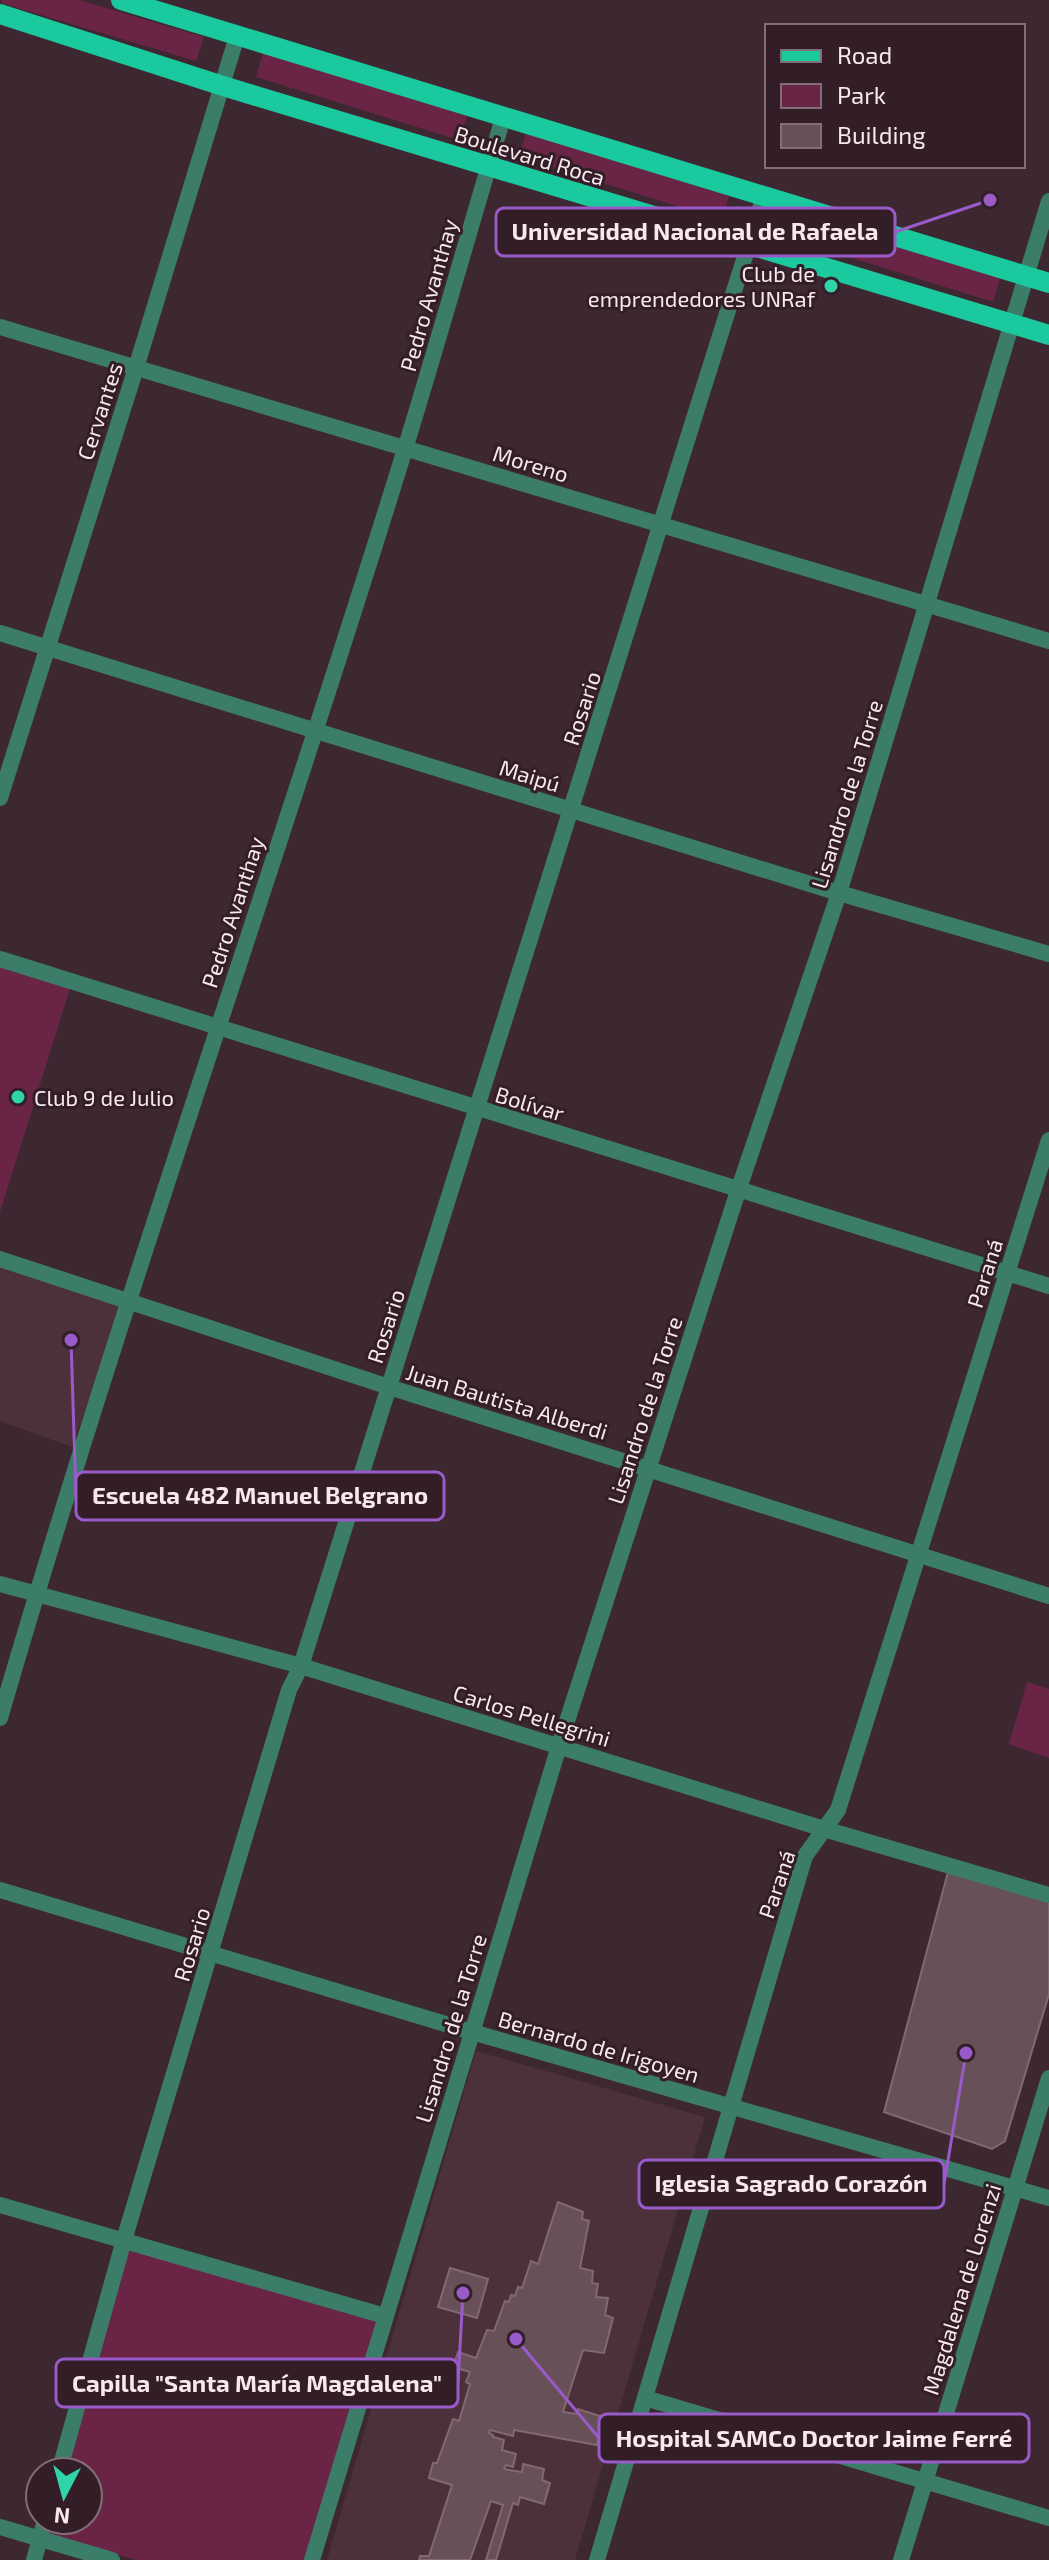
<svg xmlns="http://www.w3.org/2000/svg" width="1049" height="2560" font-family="'Exo 2',sans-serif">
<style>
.built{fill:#4c313c}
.green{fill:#6a2546}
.building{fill:#685059;stroke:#816872;stroke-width:2}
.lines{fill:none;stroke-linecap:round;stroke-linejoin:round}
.minor{stroke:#3b7d68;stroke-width:16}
.primary{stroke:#1bc99f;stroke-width:20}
.poi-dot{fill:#30d4aa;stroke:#331e27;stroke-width:3}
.labels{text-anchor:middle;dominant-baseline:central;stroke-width:6;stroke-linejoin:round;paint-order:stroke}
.street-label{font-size:22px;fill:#f6e8ed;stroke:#331e27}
.poi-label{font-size:22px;fill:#f6e8ed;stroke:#331e27;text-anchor:end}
.leader{fill:none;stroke:#9a5bca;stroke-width:3}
.callout-dot{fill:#9a5bca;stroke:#331e27;stroke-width:3}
.callout{fill:#331e27;stroke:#9a5bca;stroke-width:3}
.callout-label{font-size:24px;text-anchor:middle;font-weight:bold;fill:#f6e8ed}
</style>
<rect width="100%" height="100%" fill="#3d2831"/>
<g class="built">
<polygon points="0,1259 122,1306 72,1447 0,1421"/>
<polygon points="476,2051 705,2117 575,2560 327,2560"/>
</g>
<g class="green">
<polygon points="2,0 79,0 204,37 196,61 1,3"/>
<polygon points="263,53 467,116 459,140 256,77"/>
<polygon points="526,133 729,196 722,220 519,157"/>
<polygon points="787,211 1000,278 993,302 779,235"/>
<polygon points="0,960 72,982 0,1212"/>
<polygon points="1027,1682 1049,1689 1049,1758 1009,1744"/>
<polygon points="128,2247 377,2320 305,2560 136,2560 45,2534 50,2520 88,2520 88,2472 63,2472"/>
</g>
<g class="building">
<polygon points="948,1872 1049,1901 1049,1994 1005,2141 992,2149 884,2112"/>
<polygon points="558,2202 583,2212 582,2219 589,2221 580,2268 593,2271 592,2283 598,2284 596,2297 608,2298 605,2315 613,2318 604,2353 583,2350 563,2412 578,2414 578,2409 600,2416 602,2424 597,2445 514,2430 513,2436 490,2430 489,2433 493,2435 493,2437 504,2440 502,2450 516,2454 513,2467 506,2465 504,2469 522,2472 523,2464 544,2469 542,2480 550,2483 544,2504 520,2497 518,2505 513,2503 496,2560 486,2560 503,2505 491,2501 470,2560 419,2560 420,2556 429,2556 452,2485 429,2478 433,2463 437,2463 453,2419 459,2421 470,2384 466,2382 470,2372 453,2367 458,2352 476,2358 487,2330 494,2331 505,2301 509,2302 511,2295 515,2296 518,2287 522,2288 531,2261 538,2264"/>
<polygon points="450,2268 488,2279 477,2318 438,2307"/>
</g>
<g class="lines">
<g class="minor">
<polyline points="0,327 1049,641"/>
<polyline points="0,633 839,893 1049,954"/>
<polyline points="0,798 136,368 237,36"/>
<polyline points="0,959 1049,1286"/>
<polyline points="0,1259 389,1387 1049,1596"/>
<polyline points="0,1584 301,1666 824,1829 1049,1895"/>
<path d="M0 1718C124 1292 274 874 405 449 439 339 470 228 503 118"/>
<polyline points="0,1890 472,2032 1049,2198"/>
<polyline points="0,2205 385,2316"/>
<polyline points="645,2398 1049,2518"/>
<polyline points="59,2472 124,2240 289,1690 301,1666 764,196"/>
<polyline points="0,2527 112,2560"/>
<polyline points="34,2560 45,2520"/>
<polyline points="312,2560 559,1746 738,1191 839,893 1049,201"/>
<polyline points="597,2560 805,1856 838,1810 1049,1140"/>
<polyline points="901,2560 1049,2078"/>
</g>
<g class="primary">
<polyline points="121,0 1049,283"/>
<polyline points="0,14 223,86 1049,335"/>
</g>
</g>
<g class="poi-dot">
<circle cx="831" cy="286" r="8"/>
<circle cx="18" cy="1097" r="8"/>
</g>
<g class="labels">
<g class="street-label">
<text transform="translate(530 155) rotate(17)">Boulevard Roca</text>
<text transform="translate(428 295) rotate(-74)">Pedro Avanthay</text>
<text transform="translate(99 411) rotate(-72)">Cervantes</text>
<text transform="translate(531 463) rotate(17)">Moreno</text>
<text transform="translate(581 708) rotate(-72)">Rosario</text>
<text transform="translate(530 775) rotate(17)">Maipú</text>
<text transform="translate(846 794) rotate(-73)">Lisandro de la Torre</text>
<text transform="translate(232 912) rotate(-72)">Pedro Avanthay</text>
<text transform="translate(530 1103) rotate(17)">Bolívar</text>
<text transform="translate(984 1273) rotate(-72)">Paraná</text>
<text transform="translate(385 1326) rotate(-72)">Rosario</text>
<text transform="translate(507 1401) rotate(17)">Juan Bautista Alberdi</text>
<text transform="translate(644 1410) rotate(-72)">Lisandro de la Torre</text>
<text transform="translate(532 1715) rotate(17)">Carlos Pellegrini</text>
<text transform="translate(776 1884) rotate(-71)">Paraná</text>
<text transform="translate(191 1944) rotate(-73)">Rosario</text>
<text transform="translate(450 2028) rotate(-73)">Lisandro de la Torre</text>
<text transform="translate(599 2046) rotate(16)">Bernardo de Irigoyen</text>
<text transform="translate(961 2289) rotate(-73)">Magdalena de Lorenzi</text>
</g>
<g class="poi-label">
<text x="815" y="273">Club de<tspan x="815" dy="25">emprendedores UNRaf</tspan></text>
<text x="34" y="1097" text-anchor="start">Club 9 de Julio</text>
</g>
</g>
<path class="leader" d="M990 200L895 232M71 1340L76 1496M966 2053L944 2184M463 2293L458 2383M516 2339L599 2438"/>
<g class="callout-dot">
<circle cx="990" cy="200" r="8"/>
<circle cx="71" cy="1340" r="8"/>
<circle cx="966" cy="2053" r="8"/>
<circle cx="463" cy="2293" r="8"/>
<circle cx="516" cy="2339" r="8"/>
</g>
<g class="callout">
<rect x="496" y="208" width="399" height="48" rx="8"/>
<rect x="76" y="1472" width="368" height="48" rx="8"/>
<rect x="639" y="2160" width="305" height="48" rx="8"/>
<rect x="56" y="2359" width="402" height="48" rx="8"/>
<rect x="599" y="2414" width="430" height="48" rx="8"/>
</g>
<g class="callout-label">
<text x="695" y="240">Universidad Nacional de Rafaela</text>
<text x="260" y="1504">Escuela 482 Manuel Belgrano</text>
<text x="791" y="2192">Iglesia Sagrado Corazón</text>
<text x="257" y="2392">Capilla "Santa María Magdalena"</text>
<text x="814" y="2447">Hospital SAMCo Doctor Jaime Ferré</text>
</g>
<rect x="765" y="24" width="260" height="144" fill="#331e27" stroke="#816f76" stroke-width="2"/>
<rect x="781" y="50" width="40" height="12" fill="#1bc99f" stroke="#816f76" stroke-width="2"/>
<text x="837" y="64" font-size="24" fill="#f6e8ed">Road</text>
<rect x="781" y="84" width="40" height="24" fill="#6a2546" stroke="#816f76" stroke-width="2"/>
<text x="837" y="104" font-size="24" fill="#f6e8ed">Park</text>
<rect x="781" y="124" width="40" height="24" fill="#685059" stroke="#816f76" stroke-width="2"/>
<text x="837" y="144" font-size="24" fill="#f6e8ed">Building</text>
<g transform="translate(64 2496) rotate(186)"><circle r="38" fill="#331e27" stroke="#816f76" stroke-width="2"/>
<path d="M0-6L14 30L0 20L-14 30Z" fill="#30d4aa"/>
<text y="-12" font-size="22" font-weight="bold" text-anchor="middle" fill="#f6e8ed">N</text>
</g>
</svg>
